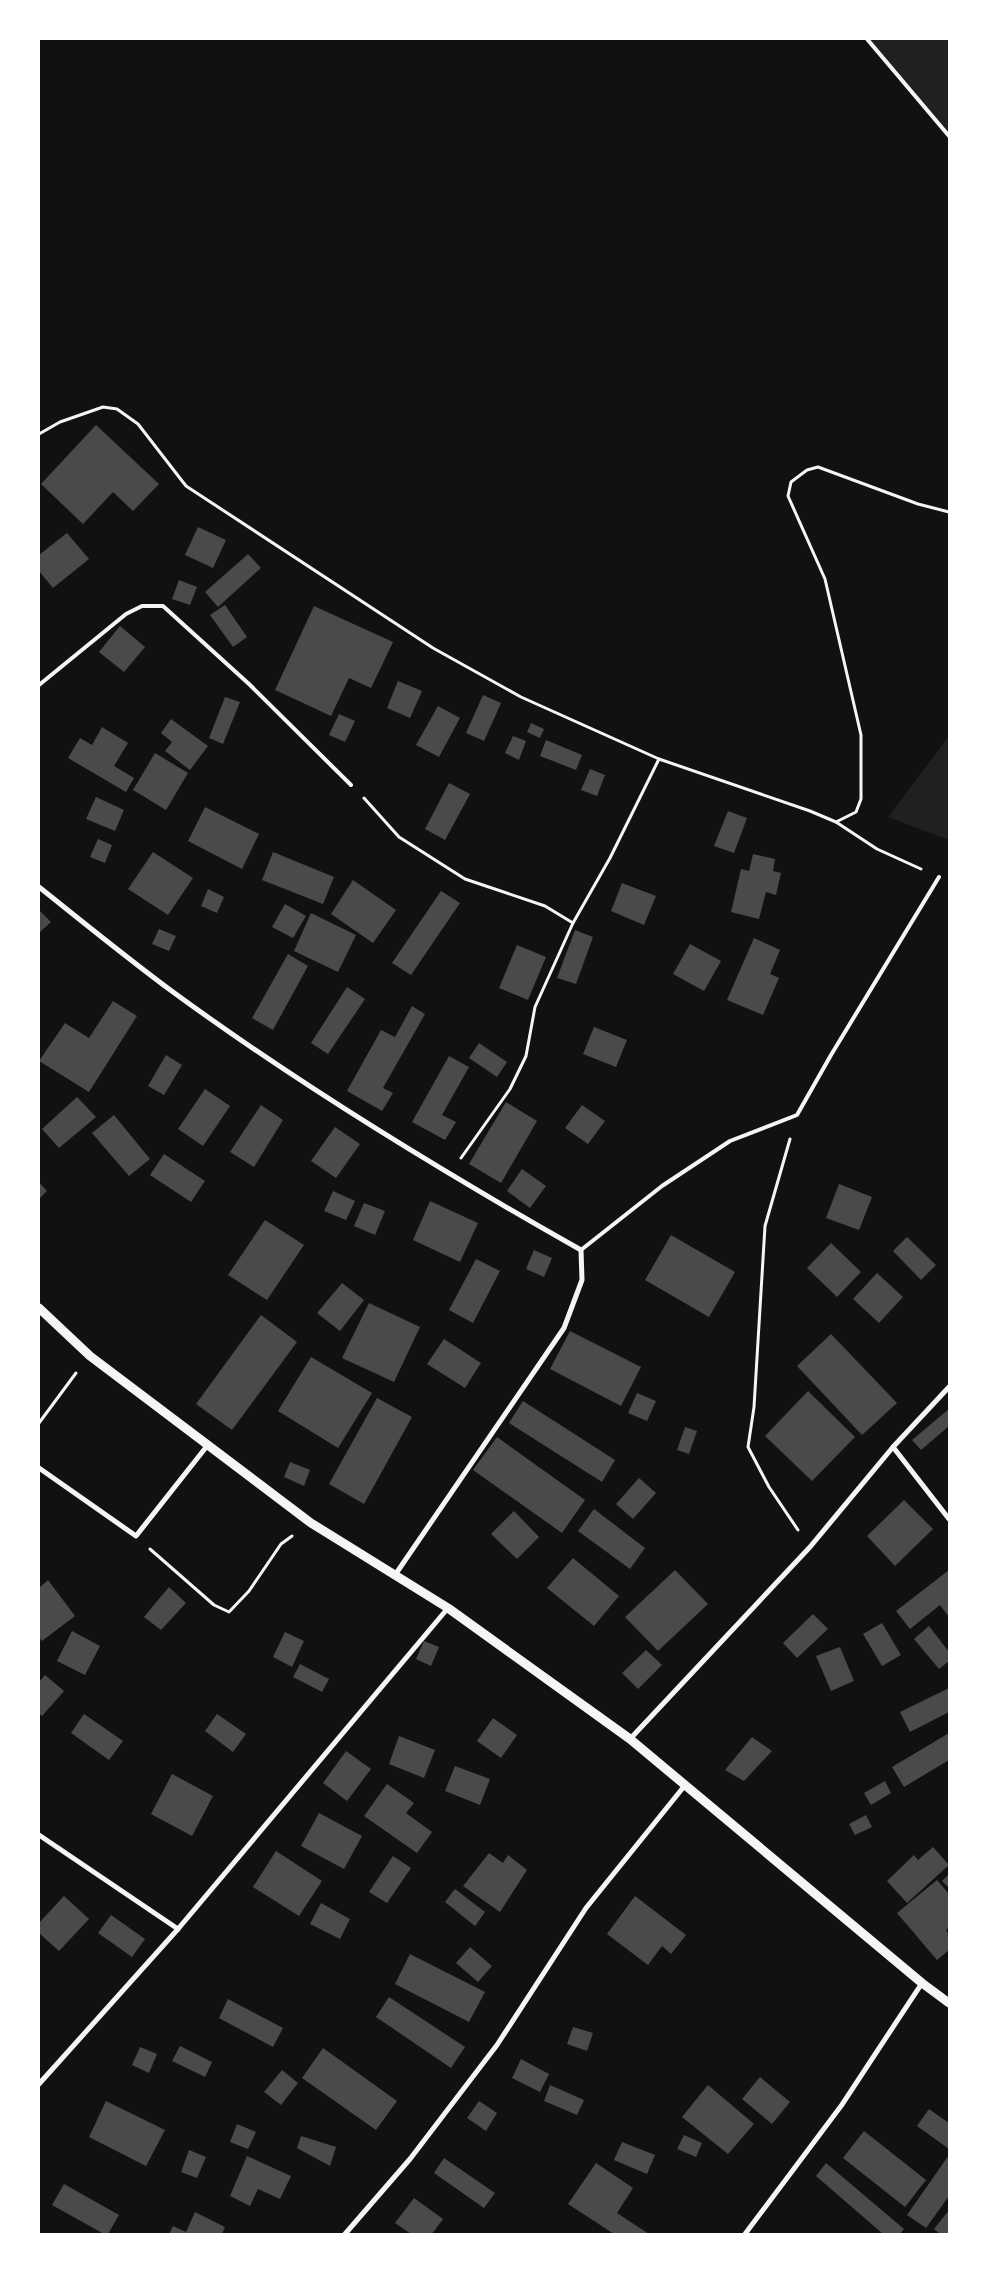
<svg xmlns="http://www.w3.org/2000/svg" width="988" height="2273" font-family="Figtree,sans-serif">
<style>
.green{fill:#202020}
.building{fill:#4a4a4a}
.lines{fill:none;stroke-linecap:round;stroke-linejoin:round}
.path{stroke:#f5f5f5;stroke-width:3}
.service{stroke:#f5f5f5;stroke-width:4}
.minor{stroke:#f5f5f5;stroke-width:5}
.tertiary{stroke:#f5f5f5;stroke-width:9}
</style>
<rect width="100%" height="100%" fill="#111"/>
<g class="green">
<polygon points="867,39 949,39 949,136"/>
<polygon points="949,736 949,840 888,817"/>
</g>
<g class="building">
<polygon points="96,425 159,484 133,511 113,492 83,524 41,484"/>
<polygon points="198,527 226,540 213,568 185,555"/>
<polygon points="67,533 89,559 53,588 39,571 39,555"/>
<polygon points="248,554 261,568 218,607 205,592"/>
<polygon points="179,580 197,587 190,605 172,599"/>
<polygon points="225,605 247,637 233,647 210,615"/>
<polygon points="314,606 393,642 371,688 349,678 331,716 275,690"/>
<polygon points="120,626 145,647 124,672 99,652"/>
<polygon points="398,681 422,691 410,718 387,708"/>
<polygon points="483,695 501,703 484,741 466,733"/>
<polygon points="225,697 240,702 223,744 209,738"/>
<polygon points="438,706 460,718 439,757 416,745"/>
<polygon points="339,714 355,721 345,742 329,735"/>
<polygon points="171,719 208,746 190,770 165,751 172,742 161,733"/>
<polygon points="531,723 544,729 540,738 527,732"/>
<polygon points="102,727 128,743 114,766 134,778 126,792 68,758 80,738 92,745"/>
<polygon points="513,736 526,741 519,760 505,753"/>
<polygon points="546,740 582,755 576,770 540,756"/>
<polygon points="155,753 188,773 166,810 133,790"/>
<polygon points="590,769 605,775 597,796 581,790"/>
<polygon points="449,783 470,794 445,840 425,829"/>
<polygon points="96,797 124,810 115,831 86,819"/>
<polygon points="205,807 259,834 242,869 188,841"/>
<polygon points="728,811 747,818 734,853 714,846"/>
<polygon points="98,839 112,845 105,863 90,857"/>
<polygon points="153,852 193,878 168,915 128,889"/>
<polygon points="273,852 334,877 323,904 262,880"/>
<polygon points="753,854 775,859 773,871 781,873 776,895 766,892 759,919 731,912 741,869 749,871"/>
<polygon points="353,880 396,910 373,943 331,914"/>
<polygon points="622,883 656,896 644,925 611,911"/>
<polygon points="208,889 224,897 217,913 201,906"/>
<polygon points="441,891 460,903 411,975 392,963"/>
<polygon points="285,904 306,916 293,938 272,927"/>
<polygon points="39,910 51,922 39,933"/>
<polygon points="311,913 356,935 338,972 294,951"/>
<polygon points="159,929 176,936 169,951 152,944"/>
<polygon points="575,930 593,937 576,984 557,978"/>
<polygon points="754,938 780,950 770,974 779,978 763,1015 727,1000"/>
<polygon points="690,944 721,961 704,991 673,974"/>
<polygon points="517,945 546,957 528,1000 499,988"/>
<polygon points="288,954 308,966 273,1030 252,1018"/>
<polygon points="347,987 365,999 328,1054 311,1043"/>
<polygon points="113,1001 137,1016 89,1092 39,1061 65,1023 89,1038"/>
<polygon points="412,1006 425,1014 383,1088 393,1093 382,1111 347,1091 381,1030 395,1037"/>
<polygon points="594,1027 627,1040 616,1067 583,1054"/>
<polygon points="479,1043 507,1062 497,1077 469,1058"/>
<polygon points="166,1055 182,1065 164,1095 148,1086"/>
<polygon points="449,1056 469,1067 442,1115 456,1122 445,1140 412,1122"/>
<polygon points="205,1089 230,1106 203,1146 178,1129"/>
<polygon points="77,1097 96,1117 59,1148 42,1129"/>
<polygon points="506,1102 537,1121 501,1183 469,1164"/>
<polygon points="261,1105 283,1120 254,1167 230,1152"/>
<polygon points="582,1105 605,1121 588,1144 565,1128"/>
<polygon points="114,1115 150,1159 129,1176 92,1133"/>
<polygon points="335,1127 360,1144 336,1178 311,1161"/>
<polygon points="164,1154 205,1181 191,1202 150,1175"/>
<polygon points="522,1169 546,1186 530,1208 507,1191"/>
<polygon points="39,1182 47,1191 39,1199"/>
<polygon points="839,1184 872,1197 859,1230 826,1218"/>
<polygon points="333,1191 355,1201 346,1220 324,1211"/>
<polygon points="430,1201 478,1223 460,1262 413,1240"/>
<polygon points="364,1203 385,1211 375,1235 354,1226"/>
<polygon points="265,1220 304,1245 267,1300 228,1275"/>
<polygon points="671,1235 735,1272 709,1317 645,1280"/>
<polygon points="907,1237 936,1265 921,1280 893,1251"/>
<polygon points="831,1243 861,1272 837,1297 807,1268"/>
<polygon points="534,1250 552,1258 544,1277 526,1269"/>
<polygon points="476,1259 500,1271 473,1323 449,1310"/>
<polygon points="877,1273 903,1297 879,1323 853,1299"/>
<polygon points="342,1283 364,1300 340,1331 317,1313"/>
<polygon points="369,1303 420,1327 394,1382 342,1358"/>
<polygon points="261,1315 297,1342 232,1430 196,1404"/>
<polygon points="570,1331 641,1367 621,1406 550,1369"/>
<polygon points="831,1334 897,1403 862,1435 797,1366"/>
<polygon points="444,1339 481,1363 465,1388 427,1364"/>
<polygon points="311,1357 372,1393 338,1448 278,1411"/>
<polygon points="808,1391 855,1437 812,1481 765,1436"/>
<polygon points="637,1393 656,1401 647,1421 628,1413"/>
<polygon points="377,1398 412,1417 364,1504 329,1484"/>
<polygon points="523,1401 615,1460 602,1482 509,1423"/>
<polygon points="949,1409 949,1426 921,1450 912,1440"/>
<polygon points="685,1427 697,1431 689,1454 677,1450"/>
<polygon points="497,1437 585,1500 562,1533 473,1470"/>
<polygon points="290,1462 310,1470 304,1486 284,1477"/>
<polygon points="639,1478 656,1493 633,1519 616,1504"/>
<polygon points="904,1500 933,1529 895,1566 867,1536"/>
<polygon points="594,1509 645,1548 630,1569 578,1531"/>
<polygon points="514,1511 539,1537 517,1559 491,1534"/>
<polygon points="573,1558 619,1596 594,1626 547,1588"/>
<polygon points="675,1570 708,1604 658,1651 625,1617"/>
<polygon points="949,1570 949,1617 940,1605 910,1629 896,1611"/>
<polygon points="48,1580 75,1616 42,1641 39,1637 39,1588"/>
<polygon points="169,1587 186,1603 161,1630 144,1617"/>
<polygon points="813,1614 828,1629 797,1658 783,1643"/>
<polygon points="882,1623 901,1655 882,1666 863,1634"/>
<polygon points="929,1626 949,1652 949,1661 939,1669 914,1639"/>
<polygon points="72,1631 100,1646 85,1675 57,1661"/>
<polygon points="285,1632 304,1641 292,1667 273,1657"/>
<polygon points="424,1641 439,1647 431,1666 416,1659"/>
<polygon points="840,1647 854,1681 831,1691 816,1656"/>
<polygon points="646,1650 662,1665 638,1689 622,1673"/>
<polygon points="300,1664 329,1679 322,1692 293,1677"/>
<polygon points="45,1675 64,1691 42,1716 39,1713 39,1682"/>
<polygon points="949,1688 949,1712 910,1732 900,1712"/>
<polygon points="84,1714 123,1741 109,1760 71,1733"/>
<polygon points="217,1714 246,1734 233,1752 205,1731"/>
<polygon points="493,1718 517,1735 501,1758 477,1741"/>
<polygon points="949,1733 949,1760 904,1787 892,1767"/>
<polygon points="399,1736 435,1750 424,1778 389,1764"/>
<polygon points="752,1737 772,1751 744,1781 725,1770"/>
<polygon points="346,1751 371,1769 347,1801 323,1783"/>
<polygon points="455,1766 490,1779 480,1805 445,1791"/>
<polygon points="172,1774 213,1796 192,1836 151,1814"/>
<polygon points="885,1781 891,1793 871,1805 864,1793"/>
<polygon points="387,1784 414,1803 406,1813 432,1832 417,1853 364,1816"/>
<polygon points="319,1813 362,1836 344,1869 301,1846"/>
<polygon points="866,1815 872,1827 855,1835 849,1824"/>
<polygon points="933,1847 949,1865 907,1903 887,1881 914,1855 918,1860"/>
<polygon points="276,1851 322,1881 299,1916 253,1887"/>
<polygon points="489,1853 503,1863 508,1855 527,1870 500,1912 463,1886"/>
<polygon points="393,1856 411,1868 387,1903 369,1892"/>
<polygon points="949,1874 949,1888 942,1881"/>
<polygon points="937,1880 949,1894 949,1927 946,1930 949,1935 949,1950 937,1960 897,1913"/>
<polygon points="455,1889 485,1912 475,1926 445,1902"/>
<polygon points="64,1896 89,1919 59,1951 39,1933 39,1923"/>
<polygon points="635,1896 686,1935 671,1954 662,1946 648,1965 607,1934"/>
<polygon points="321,1903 350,1919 340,1939 310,1924"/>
<polygon points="111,1915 145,1939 132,1957 98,1933"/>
<polygon points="470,1947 492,1966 478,1982 456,1963"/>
<polygon points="410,1954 485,1992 469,2022 395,1984"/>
<polygon points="389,1997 465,2047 451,2068 376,2017"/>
<polygon points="228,1999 283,2028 273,2047 219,2018"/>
<polygon points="573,2027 593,2033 587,2051 567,2044"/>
<polygon points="180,2046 212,2062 205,2077 172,2061"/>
<polygon points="140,2047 157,2054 149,2073 132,2065"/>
<polygon points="323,2048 397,2101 376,2130 302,2078"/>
<polygon points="521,2059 549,2074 540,2092 512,2078"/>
<polygon points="282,2070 298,2083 281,2105 264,2092"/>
<polygon points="760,2077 790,2102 772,2124 742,2099"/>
<polygon points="550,2085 584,2100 577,2115 544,2101"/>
<polygon points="708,2085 754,2124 728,2154 682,2117"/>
<polygon points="106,2101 165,2130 146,2166 89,2137"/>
<polygon points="479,2101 497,2113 486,2131 467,2118"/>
<polygon points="929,2109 949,2123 949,2149 917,2126"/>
<polygon points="237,2124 256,2132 248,2149 230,2142"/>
<polygon points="864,2131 926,2180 905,2207 843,2158"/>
<polygon points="684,2135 702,2143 696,2157 677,2149"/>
<polygon points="301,2136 336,2147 330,2166 297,2148"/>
<polygon points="622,2142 655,2155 647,2174 614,2160"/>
<polygon points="189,2150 206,2157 197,2178 181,2172"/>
<polygon points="949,2155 949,2196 926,2228 907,2215"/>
<polygon points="247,2156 291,2176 280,2199 258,2189 250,2206 230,2196"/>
<polygon points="444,2158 495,2193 484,2208 434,2173"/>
<polygon points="596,2163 633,2188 617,2213 649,2234 614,2234 568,2204"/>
<polygon points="826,2163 904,2229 900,2234 883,2234 816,2176"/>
<polygon points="64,2184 119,2215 108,2234 104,2234 52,2205"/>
<polygon points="414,2198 443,2219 432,2234 411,2234 395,2223"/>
<polygon points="949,2210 949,2234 940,2234 934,2229"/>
<polygon points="195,2212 225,2227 222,2234 169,2234 173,2226 186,2232"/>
</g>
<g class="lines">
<g class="path">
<polyline points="39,434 60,422 103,407 117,409 138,424 186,486 433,648 521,697 659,759 810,811 836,822 877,849 921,869"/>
<polyline points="364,798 399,837 465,879 545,906 573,923 610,858 659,759"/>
<polyline points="836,822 856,812 861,799 861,735 825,579 788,496 791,482 807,470 818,467 918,504 949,512"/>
<polyline points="790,1139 765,1226 754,1407 748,1447 769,1487 798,1530"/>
<polyline points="461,1158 510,1089 526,1056 535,1007 573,923"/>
<polyline points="39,1423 76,1373"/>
<polyline points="150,1549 214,1605 229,1612 249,1591 281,1544 292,1536"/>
</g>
<g class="service">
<polyline points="867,39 949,136"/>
<polyline points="39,685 126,614 142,606 163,606 249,684 351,785"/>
<polyline points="581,1250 662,1186 730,1141 797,1115 831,1055 939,877"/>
</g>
<g class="minor">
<path d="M39 887C83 922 127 958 173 992 303 1087 441 1171 581 1250L582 1280 564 1328 395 1575"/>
<polyline points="893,1447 949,1519"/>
<polyline points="39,1468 136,1536 207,1446"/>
<polyline points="630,1739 810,1547 893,1447 949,1387"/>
<polyline points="39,1835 178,1929"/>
<polyline points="39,2084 178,1929 448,1608"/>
<polyline points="345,2234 410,2159 497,2045 586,1908 686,1784"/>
<polyline points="745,2234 841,2106 922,1983"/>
</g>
<polyline class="tertiary" points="39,1308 90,1356 311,1523 448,1608 630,1739 922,1983 949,2003"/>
</g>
<rect width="988" height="2273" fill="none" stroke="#ffffff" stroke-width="80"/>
</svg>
